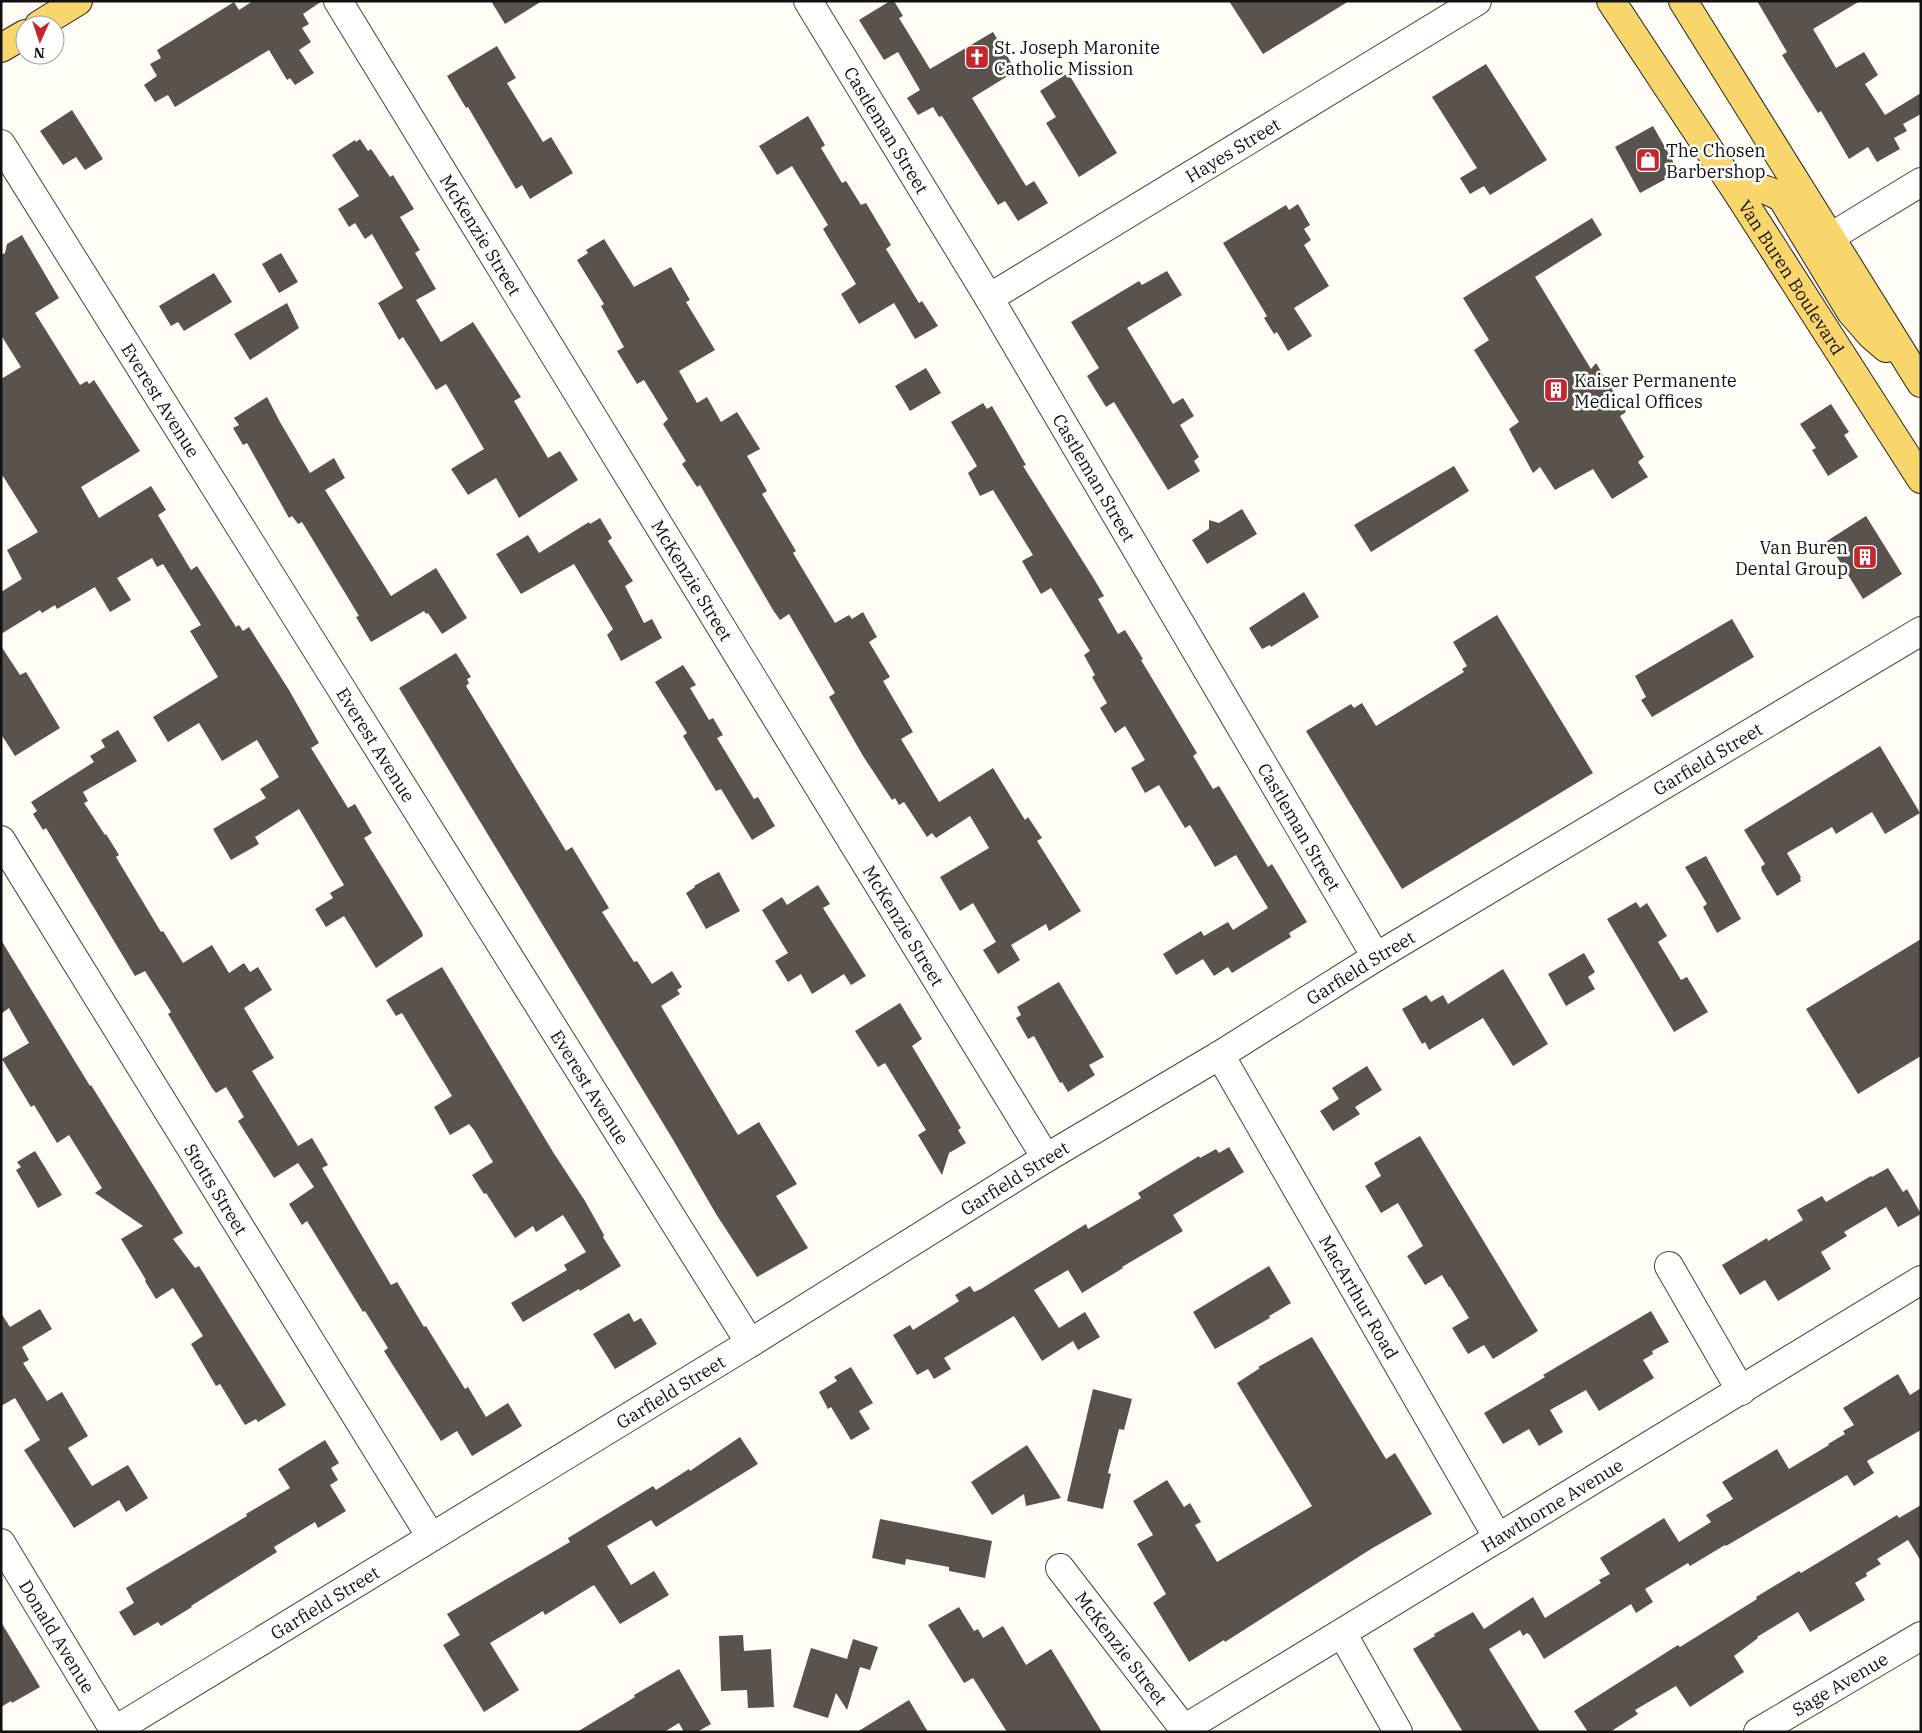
<svg xmlns="http://www.w3.org/2000/svg" width="1922" height="1733" font-family="'IBM Plex Serif',serif">
<style>
.building{fill:#5a524d}
.lines{fill:none;stroke-linecap:round;stroke-linejoin:round}
.minor-casing{stroke:#444;stroke-width:30}
.major-casing{stroke:#222;stroke-width:30}
.minor{stroke:#fff;stroke-width:28}
.major{stroke:#f9d66b;stroke-width:28}
.labels{text-anchor:middle;dominant-baseline:central;stroke-width:5;stroke-linejoin:round;paint-order:stroke}
.poi-label{font-size:18px;fill:#111;stroke:#fff;text-anchor:start}
.street-label{font-size:18px;fill:#111;stroke:#fff}
</style>
<rect width="100%" height="100%" fill="#fffdf5"/>
<g class="building">
<polygon points="253,1 322,1 303,14 309,24 302,28 311,42 299,50 314,73 295,85 290,78 287,80 269,50 175,107 168,95 155,102 144,85 157,76 150,64 161,58 157,50 234,2 239,10"/>
<polygon points="491,1 542,1 505,24"/>
<polygon points="890,1 894,1 903,16 899,18 930,69 993,32 1016,71 972,98 1026,186 1034,181 1048,203 1018,221 1005,201 998,205 942,116 939,117 933,107 918,115 907,98 920,90 898,52 884,60 859,20"/>
<polygon points="1229,1 1349,1 1263,54"/>
<polygon points="1757,1 1860,1 1813,29 1836,68 1864,52 1878,75 1865,84 1885,115 1921,93 1921,114 1903,124 1907,131 1894,138 1900,149 1877,162 1868,147 1849,159 1821,111 1818,113 1782,55 1787,52"/>
<polygon points="497,46 516,78 507,83 543,142 551,137 573,173 530,199 522,185 516,189 468,107 466,108 447,76"/>
<polygon points="1486,64 1547,160 1490,195 1484,186 1470,194 1460,178 1477,168 1432,97"/>
<polygon points="1068,73 1117,153 1079,177 1046,123 1056,117 1040,91"/>
<polygon points="72,110 103,159 85,170 76,157 63,165 40,131"/>
<polygon points="808,116 825,145 821,148 842,183 846,181 861,205 866,203 891,245 886,249 919,303 922,301 938,326 915,339 894,303 859,324 841,294 856,284 823,229 828,225 792,166 777,175 759,146"/>
<polygon points="1653,126 1679,172 1640,193 1615,147"/>
<polygon points="360,139 368,151 371,149 390,177 393,175 414,209 400,217 420,250 415,253 436,289 416,300 441,342 473,322 521,397 514,401 548,458 560,451 578,480 519,518 496,478 468,495 451,469 484,449 446,384 436,390 403,337 399,340 378,303 403,288 372,234 365,239 355,223 349,227 338,209 359,196 332,155 355,140 356,142"/>
<polygon points="1298,204 1310,225 1304,229 1311,240 1304,245 1329,286 1294,308 1312,336 1288,351 1277,332 1274,334 1264,318 1267,316 1223,243 1286,205 1289,210"/>
<polygon points="1592,218 1602,235 1535,277 1591,369 1596,363 1626,412 1620,416 1644,457 1638,462 1648,477 1612,499 1593,469 1555,490 1540,467 1533,473 1509,429 1519,422 1474,350 1489,340 1463,298"/>
<polygon points="22,235 59,298 35,313 80,385 87,381 89,384 94,380 140,451 81,487 99,518 151,486 166,510 158,515 191,570 197,566 236,627 239,625 243,631 249,627 289,690 319,743 311,748 348,808 355,804 372,833 364,838 422,932 423,936 376,968 344,916 326,927 315,909 333,898 330,893 344,885 299,809 255,837 259,844 231,860 213,829 266,798 260,789 279,777 257,740 222,761 199,723 168,742 153,717 218,677 190,631 201,625 163,564 157,567 152,558 117,578 131,600 110,612 95,587 57,609 55,605 42,613 40,610 1,634 1,592 22,579 7,550 38,532 1,473 1,379 21,367 1,335 1,255 5,253 7,244"/>
<polygon points="604,239 634,287 671,267 690,300 686,302 715,350 679,371 697,403 707,397 721,422 737,412 760,449 747,456 767,491 762,494 796,551 793,553 835,623 849,615 852,619 863,612 877,637 869,642 890,677 883,681 913,732 901,739 939,802 993,768 1025,820 1028,817 1042,838 1037,841 1081,911 1049,931 1046,924 1011,945 1020,960 998,974 983,950 996,942 973,903 960,911 940,877 989,848 970,816 936,838 932,833 927,837 904,802 899,805 895,798 892,800 863,756 829,697 835,693 789,614 780,620 773,610 700,485 697,487 682,464 686,461 663,424 668,419 644,380 637,384 617,351 624,347 601,306 604,304 577,260 588,253 586,250"/>
<polygon points="281,253 298,282 279,293 262,264"/>
<polygon points="1167,271 1182,295 1127,328 1173,404 1183,398 1194,416 1180,425 1199,457 1194,461 1200,471 1168,490 1114,402 1106,407 1087,376 1099,368 1071,322 1139,281 1142,285"/>
<polygon points="214,273 232,302 184,331 178,322 171,326 159,306"/>
<polygon points="287,303 299,328 250,360 234,334"/>
<polygon points="926,368 941,393 910,411 895,386"/>
<polygon points="267,397 280,422 310,473 334,458 345,478 325,490 391,596 436,568 467,618 442,634 428,613 426,614 424,611 371,642 356,617 359,616 302,522 298,524 292,516 289,518 247,443 243,445 233,428 239,425 234,418"/>
<polygon points="983,403 987,409 992,406 1026,465 1023,466 1094,579 1104,596 1098,599 1118,634 1125,630 1143,659 1141,660 1197,753 1193,756 1213,789 1219,786 1268,867 1272,864 1307,922 1289,933 1291,937 1232,973 1228,967 1214,976 1203,959 1176,975 1163,954 1201,931 1204,936 1228,922 1233,930 1268,908 1236,855 1215,867 1190,825 1185,828 1159,785 1145,793 1131,768 1145,760 1125,726 1115,733 1100,708 1107,703 1092,677 1095,675 1084,655 1090,651 1051,588 1041,594 1022,561 1033,555 993,490 980,496 968,473 977,466 951,422"/>
<polygon points="1831,404 1849,432 1844,435 1858,457 1828,476 1812,450 1816,448 1800,424"/>
<polygon points="1454,466 1469,491 1371,552 1354,525"/>
<polygon points="1242,509 1257,534 1207,564 1192,540 1209,529 1209,520 1219,523"/>
<polygon points="1866,516 1902,574 1863,599 1827,541"/>
<polygon points="600,518 612,538 608,541 633,581 625,586 644,623 652,619 662,638 621,661 607,635 613,629 574,564 521,594 496,554 528,535 539,553 589,522 590,524"/>
<polygon points="1304,592 1319,617 1271,647 1270,645 1262,649 1249,628"/>
<polygon points="1497,615 1593,773 1402,889 1306,731 1351,704 1354,708 1362,703 1376,726 1464,672 1462,669 1467,666 1453,642"/>
<polygon points="1732,619 1754,657 1652,717 1641,700 1646,697 1635,676"/>
<polygon points="1,646 20,675 26,672 60,728 15,756 1,734"/>
<polygon points="456,653 471,677 467,679 469,683 466,686 566,851 572,847 609,908 602,912 634,962 637,961 652,984 672,971 682,987 677,990 680,994 661,1006 738,1135 759,1122 797,1184 776,1196 808,1248 757,1277 716,1214 672,1138 399,688"/>
<polygon points="683,665 696,685 690,688 709,720 713,718 723,735 717,738 754,799 758,797 775,826 752,840 721,789 716,791 683,736 687,733 655,682"/>
<polygon points="118,730 137,761 83,792 88,801 84,803 105,835 106,834 119,855 116,857 161,932 163,931 183,963 212,945 229,973 244,963 250,972 258,967 272,990 244,1008 274,1058 252,1071 298,1146 312,1138 328,1165 322,1168 391,1285 397,1282 424,1327 426,1326 465,1389 468,1387 486,1417 508,1403 522,1426 472,1456 457,1431 441,1441 384,1351 388,1348 365,1311 363,1312 307,1221 302,1225 289,1204 314,1187 298,1163 274,1178 238,1121 244,1117 226,1087 216,1093 212,1088 168,1014 171,1012 145,971 135,976 46,828 43,830 33,814 37,811 31,802 94,762 90,756 105,747 101,740"/>
<polygon points="1880,746 1920,813 1885,834 1872,812 1836,834 1832,827 1787,853 1801,877 1800,878 1801,881 1777,896 1762,871 1761,867 1765,864 1744,830"/>
<polygon points="1706,856 1741,919 1717,933 1703,907 1707,904 1685,867"/>
<polygon points="719,872 740,911 706,929 686,893 695,887 694,886"/>
<polygon points="818,885 830,904 823,908 866,976 851,985 844,974 812,994 801,974 788,982 775,961 788,953 762,910 782,897 787,905"/>
<polygon points="1636,902 1640,908 1647,903 1667,936 1658,942 1681,980 1687,977 1708,1012 1674,1032 1607,919"/>
<polygon points="1921,939 1921,1056 1858,1094 1806,1009"/>
<polygon points="1,940 90,1086 91,1085 183,1233 173,1239 195,1268 199,1266 286,1405 258,1422 256,1419 245,1425 220,1384 216,1386 191,1344 203,1336 173,1288 156,1299 145,1281 146,1280 121,1239 143,1226 95,1193 102,1188 69,1135 57,1143 34,1105 31,1107 2,1059 29,1043 9,1008 1,1014"/>
<polygon points="1584,953 1595,972 1588,977 1595,989 1566,1006 1548,974"/>
<polygon points="442,967 553,1152 585,1201 604,1235 603,1237 621,1266 580,1291 579,1289 523,1322 511,1303 567,1270 564,1265 586,1252 563,1215 536,1232 533,1226 515,1238 486,1193 484,1194 472,1175 493,1162 474,1130 469,1124 450,1135 434,1107 452,1096 402,1013 396,1016 386,1000"/>
<polygon points="1503,969 1548,1044 1513,1066 1483,1018 1429,1050 1425,1042 1422,1044 1402,1009 1426,995 1431,1002 1443,995 1448,1004"/>
<polygon points="1059,982 1104,1057 1089,1065 1095,1075 1068,1092 1062,1082 1060,1083 1034,1036 1028,1039 1016,1018 1021,1015 1017,1007"/>
<polygon points="900,1003 922,1039 912,1046 961,1128 958,1130 966,1143 949,1153 942,1175 918,1135 926,1130 885,1063 878,1067 855,1031"/>
<polygon points="1367,1066 1382,1090 1355,1107 1360,1114 1333,1131 1320,1111 1339,1099 1332,1088"/>
<polygon points="1420,1136 1538,1331 1493,1359 1484,1345 1468,1354 1452,1328 1469,1318 1450,1287 1449,1287 1442,1275 1425,1285 1407,1256 1423,1246 1398,1203 1381,1213 1365,1186 1381,1176 1374,1163"/>
<polygon points="1229,1147 1244,1172 1173,1215 1183,1231 1122,1267 1123,1268 1082,1293 1068,1270 1034,1290 1059,1328 1085,1312 1100,1337 1078,1350 1073,1341 1042,1361 1014,1316 944,1358 951,1369 934,1379 928,1369 917,1375 893,1335 910,1325 913,1330 953,1305 959,1301 955,1295 970,1286 974,1292 981,1289 1086,1224 1088,1229 1141,1198 1138,1193 1199,1156 1200,1158 1216,1149 1219,1153"/>
<polygon points="35,1151 62,1195 38,1208 16,1170 21,1167 17,1162"/>
<polygon points="1888,1168 1903,1192 1907,1189 1921,1214 1898,1227 1886,1207 1844,1232 1847,1236 1821,1252 1831,1269 1778,1301 1765,1280 1740,1295 1722,1265 1767,1238 1768,1241 1803,1220 1797,1210 1822,1196 1826,1202 1871,1176 1872,1177"/>
<polygon points="1269,1266 1291,1303 1269,1316 1270,1318 1215,1349 1193,1312"/>
<polygon points="40,1309 52,1329 22,1347 29,1360 23,1363 47,1401 62,1392 88,1436 68,1448 92,1486 128,1465 148,1498 126,1512 119,1500 74,1528 24,1450 40,1440 15,1398 1,1406 1,1313 10,1327"/>
<polygon points="1651,1311 1669,1342 1652,1351 1653,1354 1643,1360 1654,1378 1599,1411 1586,1390 1550,1410 1563,1432 1539,1446 1529,1429 1503,1444 1484,1413 1545,1377 1543,1375"/>
<polygon points="629,1313 634,1322 641,1318 657,1344 615,1369 593,1334"/>
<polygon points="1312,1337 1386,1459 1395,1453 1432,1514 1371,1549 1225,1642 1224,1640 1189,1662 1153,1603 1166,1594 1137,1544 1153,1535 1133,1501 1167,1480 1184,1507 1190,1503 1201,1522 1195,1525 1217,1562 1312,1506 1237,1383 1260,1368 1258,1367"/>
<polygon points="851,1367 873,1403 859,1411 870,1429 851,1440 831,1407 828,1409 819,1392 837,1381 834,1377"/>
<polygon points="1898,1374 1910,1395 1921,1388 1921,1430 1867,1461 1874,1473 1854,1486 1847,1475 1726,1546 1725,1545 1690,1566 1688,1563 1645,1589 1653,1602 1636,1613 1631,1604 1544,1659 1530,1635 1527,1633 1523,1636 1520,1630 1489,1649 1540,1732 1463,1732 1413,1649 1435,1636 1434,1634 1473,1612 1484,1629 1533,1597 1545,1618 1601,1583 1599,1580 1610,1574 1600,1558 1664,1518 1679,1542 1711,1522 1706,1515 1733,1499 1722,1482 1777,1449 1789,1469 1829,1445 1828,1444 1845,1434 1843,1431 1854,1425 1843,1408"/>
<polygon points="1093,1389 1132,1399 1124,1430 1119,1429 1108,1473 1111,1474 1103,1509 1067,1501"/>
<polygon points="740,1437 758,1464 656,1527 651,1520 607,1546 631,1585 654,1571 669,1595 620,1624 594,1585 545,1615 543,1611 490,1643 519,1690 484,1712 443,1645 460,1635 447,1614 570,1542 568,1538 653,1486 656,1490 689,1469 690,1471"/>
<polygon points="325,1440 339,1463 331,1468 338,1480 330,1485 346,1511 318,1528 315,1522 274,1547 277,1552 191,1606 192,1607 161,1626 158,1622 134,1636 119,1612 134,1603 126,1588 247,1516 246,1514 290,1488 278,1469"/>
<polygon points="1027,1445 1061,1498 1026,1506 1024,1494 992,1515 971,1482"/>
<polygon points="1921,1505 1921,1561 1908,1540 1877,1559 1881,1564 1866,1573 1867,1576 1855,1583 1865,1600 1810,1632 1798,1612 1757,1637 1758,1638 1734,1656 1744,1672 1690,1707 1676,1686 1635,1710 1638,1714 1610,1732 1588,1732 1574,1711 1678,1645 1680,1647 1757,1599 1756,1597 1799,1571 1801,1573 1897,1515 1899,1518"/>
<polygon points="880,1519 992,1541 985,1578 949,1571 949,1567 906,1559 905,1565 872,1558"/>
<polygon points="959,1607 974,1631 978,1629 983,1638 1003,1626 1026,1665 1051,1649 1102,1732 1007,1732 973,1678 964,1683 928,1625"/>
<polygon points="1,1622 40,1687 12,1703 11,1701 1,1707"/>
<polygon points="743,1635 744,1651 771,1649 774,1707 748,1708 747,1690 721,1691 719,1636"/>
<polygon points="853,1639 878,1647 870,1670 860,1667 847,1710 836,1693 828,1718 793,1707 811,1648 847,1659"/>
<polygon points="679,1669 711,1724 697,1732 684,1732 679,1723 664,1732 577,1732 635,1697 634,1695"/>
<polygon points="909,1700 928,1732 857,1732"/>
</g>
<g class="lines">
<defs>
<g id="minor">
<path id="s1" d="M338 1 1046 1158"/>
<path id="s2" d="M808 1 989 298 1376 957"/>
<path id="s3" d="M1 144 750 1343"/>
<polyline points="1829,238 1921,182"/>
<path id="s4" d="M989 298 1477 1"/>
<path id="s5" d="M1 840 431 1537"/>
<path id="s6" d="M1220 1055 1498 1538"/>
<polyline points="1669,1266 1741,1391"/>
<path id="s7" d="M1 1543 114 1730"/>
<path id="s8" d="M1060 1568 1184 1729 1921 1280"/>
<polyline points="1342,1633 1398,1732"/>
<path id="s9" d="M112 1732 750 1343 1046 1158 1220 1055 1376 957 1921 631"/>
<path id="s10" d="M1758 1732 1921 1636"/>
</g>
<g id="major">
<path id="s11" d="M1611 1 1741 198 1921 479"/>
<polyline points="1683,1 1921,383"/>
<polyline points="39,25 78,1"/>
<polyline points="1,48 25,34"/>
<path d="M1741 198C1759 184 1764 188 1782 198L1851 312 1871 335 1886 348"/>
</g>
</defs>
<use href="#minor" class="minor-casing"/>
<use href="#major" class="major-casing"/>
<use href="#minor" class="minor"/>
<use href="#major" class="major"/>
</g>
<defs>
<symbol id="church-square" viewBox="-11 -11 22 22"><rect x="-9" y="-9" width="18" height="18" rx="4" fill="#c4262e" stroke="#fff"/><path d="M-1.2-6h2.4v3.5h3.3v2.4h-3.3V6h-2.4V-.1h-3.3v-2.4h3.3Z" fill="#fff"/></symbol>
<symbol id="shop-square" viewBox="-11 -11 22 22"><rect x="-9" y="-9" width="18" height="18" rx="4" fill="#c4262e" stroke="#fff"/><path d="M-5-2.5h2.3a2.7 3.5 0 0 1 5.4 0H5L5.5 6h-11ZM-1.5-2.5h3a1.5 2.3 0 0 0-3 0Z" fill="#fff"/></symbol>
<symbol id="building-square" viewBox="-11 -11 22 22"><rect x="-9" y="-9" width="18" height="18" rx="4" fill="#c4262e" stroke="#fff"/><path d="M-4-6H4V6H1V3H-1V6H-4ZM-2.5-4.3h1.7v1.8h-1.7ZM.8-4.3h1.7v1.8H.8ZM-2.5-1h1.7V.8h-1.7ZM.8-1h1.7V.8H.8Z" fill="#fff"/></symbol>
</defs>
<g fill-rule="evenodd">
<use href="#church-square" x="963" y="43" width="28" height="28"/>
<use href="#shop-square" x="1634" y="146" width="28" height="28"/>
<use href="#building-square" x="1542" y="376" width="28" height="28"/>
<use href="#building-square" x="1851" y="543" width="28" height="28"/>
</g>
<g class="labels">
<g class="poi-label">
<text x="994" y="47">St. Joseph Maronite<tspan x="994" dy="21">Catholic Mission</tspan></text>
<text x="1666" y="150">The Chosen<tspan x="1666" dy="21">Barbershop</tspan></text>
<text x="1574" y="380">Kaiser Permanente<tspan x="1574" dy="21">Medical Offices</tspan></text>
<text x="1848" y="547" text-anchor="end">Van Buren<tspan x="1848" dy="21">Dental Group</tspan></text>
</g>
<g class="street-label">
<text stroke="none"><textPath href="#s2" startOffset="151">Castleman Street</textPath></text>
<text stroke="none"><textPath href="#s4" startOffset="285">Hayes Street</textPath></text>
<text stroke="none"><textPath href="#s1" startOffset="274">McKenzie Street</textPath></text>
<text stroke="none"><textPath href="#s11" startOffset="330">Van Buren Boulevard</textPath></text>
<text stroke="none"><textPath href="#s3" startOffset="302">Everest Avenue</textPath></text>
<text stroke="none"><textPath href="#s2" startOffset="556">Castleman Street</textPath></text>
<text stroke="none"><textPath href="#s1" startOffset="679">McKenzie Street</textPath></text>
<text stroke="none"><textPath href="#s3" startOffset="708">Everest Avenue</textPath></text>
<text stroke="none"><textPath href="#s9" startOffset="1869">Garfield Street</textPath></text>
<text stroke="none"><textPath href="#s2" startOffset="961">Castleman Street</textPath></text>
<text stroke="none"><textPath href="#s1" startOffset="1084">McKenzie Street</textPath></text>
<text stroke="none"><textPath href="#s9" startOffset="1464">Garfield Street</textPath></text>
<text stroke="none"><textPath href="#s3" startOffset="1112">Everest Avenue</textPath></text>
<text stroke="none"><textPath href="#s9" startOffset="1059">Garfield Street</textPath></text>
<text stroke="none"><textPath href="#s5" startOffset="410">Stotts Street</textPath></text>
<text stroke="none"><textPath href="#s6" startOffset="279">MacArthur Road</textPath></text>
<text stroke="none"><textPath href="#s9" startOffset="654">Garfield Street</textPath></text>
<text stroke="none"><textPath href="#s8" startOffset="634">Hawthorne Avenue</textPath></text>
<text stroke="none"><textPath href="#s9" startOffset="249">Garfield Street</textPath></text>
<text stroke="none"><textPath href="#s7" startOffset="109">Donald Avenue</textPath></text>
<text stroke="none"><textPath href="#s8" startOffset="101">McKenzie Street</textPath></text>
<text stroke="none"><textPath href="#s10" startOffset="95">Sage Avenue</textPath></text>
</g>
</g>
<rect width="1922" height="1733" fill="none" stroke="#111111" stroke-width="5"/>
<g transform="translate(40 40) rotate(183)"><circle r="24" fill="#ffffff" stroke="#a0a0a0"/>
<path d="M0-4L9 19L0 12L-9 19Z" fill="#c4262e"/>
<text y="-8" font-size="14" font-weight="bold" text-anchor="middle" fill="#111111">N</text>
</g>
</svg>
